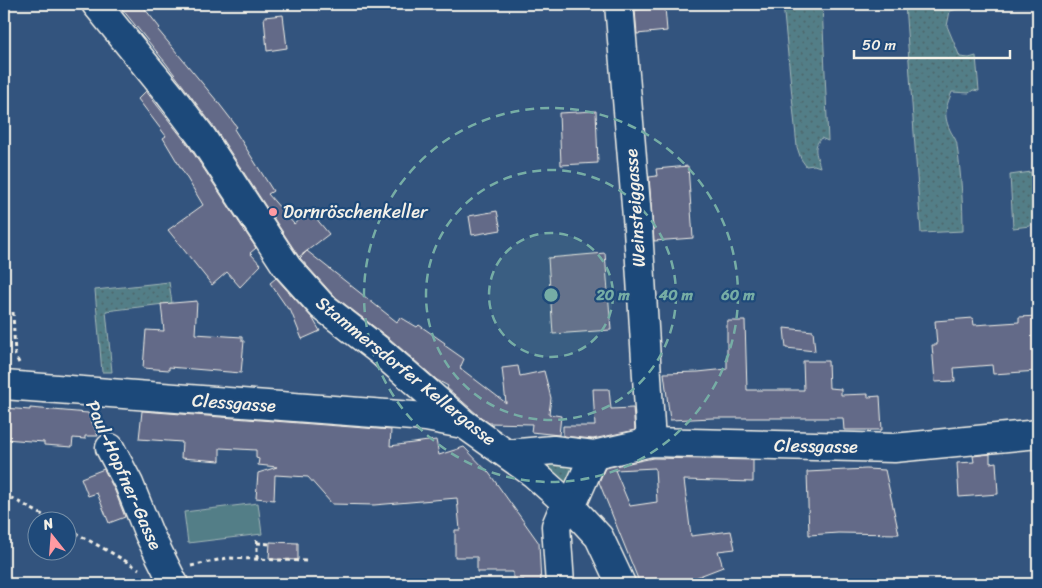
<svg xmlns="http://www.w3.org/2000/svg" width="1042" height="588" font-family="Sriracha,sans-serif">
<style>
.grass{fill:url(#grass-dots);stroke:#a4b8b8}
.green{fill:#537e87;stroke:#a4b8b8}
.building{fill:#636a88;stroke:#f4f1e8;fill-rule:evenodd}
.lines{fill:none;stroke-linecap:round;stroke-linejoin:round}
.minor-casing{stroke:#f4f1e8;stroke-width:31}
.path{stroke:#f4f1e8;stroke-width:3;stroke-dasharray:4 4;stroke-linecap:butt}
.minor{stroke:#1f4a7a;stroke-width:28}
.ring{fill:none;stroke:#76ada5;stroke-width:2.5;stroke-dasharray:9 6}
.poi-dot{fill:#ff9aa2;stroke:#1f4a7a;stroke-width:2}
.labels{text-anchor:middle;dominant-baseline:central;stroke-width:4.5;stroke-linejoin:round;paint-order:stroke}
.street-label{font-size:18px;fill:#f4f1e8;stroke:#1f4a7a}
.poi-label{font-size:18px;fill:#f4f1e8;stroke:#1f4a7a;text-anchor:start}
.centre{fill:#76ada5;stroke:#1f4a7a;stroke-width:2.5}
.ring-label{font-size:15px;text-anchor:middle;font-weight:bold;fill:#76ada5;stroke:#1f4a7a;stroke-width:4.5;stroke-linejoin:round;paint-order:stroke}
</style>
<defs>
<pattern id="grass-dots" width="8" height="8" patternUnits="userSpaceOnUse" patternTransform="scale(1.25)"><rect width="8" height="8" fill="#537e87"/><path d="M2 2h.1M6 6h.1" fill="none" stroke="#4e666a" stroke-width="1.8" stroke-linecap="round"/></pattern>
</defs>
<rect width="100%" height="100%" fill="#33547e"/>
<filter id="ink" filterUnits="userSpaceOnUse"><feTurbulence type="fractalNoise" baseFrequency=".02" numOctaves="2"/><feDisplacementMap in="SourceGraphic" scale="10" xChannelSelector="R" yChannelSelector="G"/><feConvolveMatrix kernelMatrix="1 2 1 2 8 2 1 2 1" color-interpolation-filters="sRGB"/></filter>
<g filter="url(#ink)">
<g class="grass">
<path d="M783 4H822L828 141 821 138C812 148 817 155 820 167L814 165 806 166 801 159 797 147Z"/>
<path d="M905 4H971L972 5 950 11 947 26 960 57 969 58 976 56 979 91 973 90 969 93 952 92C945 109 943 116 951 132 954 137 957 141 957 146 961 173 963 205 963 231L921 233Z"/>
<polygon points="1031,172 1036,217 1031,222 1030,226 1013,228 1010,175"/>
<polygon points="169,282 172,303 106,311 112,372 102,372 95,290"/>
<polygon points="534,455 564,459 578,476 571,490"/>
</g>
<polygon class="green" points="258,503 262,534 188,543 184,512"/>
<g class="building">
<polygon points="118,4 141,4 160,28 158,30 217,101 237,127 234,129 273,191 268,194 294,224 310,211 329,234 299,257 214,127 165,62"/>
<polygon points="665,7 667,31 637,34 635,10"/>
<polygon points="283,15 287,48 267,51 264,17"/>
<polygon points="146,91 188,145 256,248 250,253 261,265 240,287 227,272 212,285 168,230 203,205 163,138 166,136 138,99"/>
<polygon points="596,111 598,163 561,165 559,113"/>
<polygon points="688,166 693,238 654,241 649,177 657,176 656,169"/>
<polygon points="497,211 501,230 472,235 469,216"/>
<polygon points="307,251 397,322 400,317 417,327 419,325 445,343 444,345 464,359 460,368 506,403 502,368 518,366 520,376 544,371 551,398 549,414 561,416 559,435 531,432 532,424 489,423 478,415 447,388 448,386 437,380 390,339 333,295 300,258"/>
<polygon points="605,253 611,330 553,334 548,258"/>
<polygon points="276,278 313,319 320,331 302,339 290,309 288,309 270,283"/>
<polygon points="197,301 195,334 242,337 242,341 244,341 241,373 169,367 169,370 143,368 146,330 164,331 161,304"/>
<polygon points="1038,316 1038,371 993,374 992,365 954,368 955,381 935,382 932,345 937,345 935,321 973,318 974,325 1019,322 1019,317"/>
<polygon points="727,321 745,321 747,390 804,390 803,361 828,361 829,388 841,389 841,395 868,394 868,397 880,396 882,430 844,430 843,418 713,418 670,420 664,373 698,372 727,369"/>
<polygon points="784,328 813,331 815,351 786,348"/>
<polygon points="593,389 609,389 611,409 633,408 635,430 593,439 563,436 563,426 595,426"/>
<polygon points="4,408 30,410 30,408 88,413 98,436 85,436 85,439 73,438 72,447 44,445 44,442 4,439"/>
<polygon points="142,411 391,430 390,446 436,440 439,455 464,447 489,473 539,543 541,584 524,584 524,580 513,580 513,572 477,572 477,557 455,557 455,530 460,530 457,498 374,505 332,504 308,477 275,475 274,500 256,498 258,473 277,467 258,465 259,459 256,458 256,450 220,448 220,461 181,458 182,442 139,439"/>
<polygon points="990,454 990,463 996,462 998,494 959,497 957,463 974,462 973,456"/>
<path d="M653 458 753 460V482L684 480 691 536 731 531 735 549 718 551 723 567 697 577 699 584H640L599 482 605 468ZM655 468 657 502 630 506 615 470Z"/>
<polygon points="104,469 115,491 125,517 109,523 97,493 88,496 81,478"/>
<polygon points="866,469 885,470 899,534 838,533 809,535 807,472"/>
<polygon points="270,542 298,543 298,560 269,559"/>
</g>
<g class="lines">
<defs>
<g id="minor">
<polyline points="96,4 170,95 201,136 287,267 322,306 380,351 464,424 533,473 571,507 599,537 621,584"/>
<polyline points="619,4 638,229 651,442"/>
<polyline points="4,385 426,417 463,424"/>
<polyline points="110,448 129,484 149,534 174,584"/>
<polyline points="508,454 553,450 594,455 651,442 894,448 1038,434"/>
<polyline points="571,507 594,455"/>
<polyline points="560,584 556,526 561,514 571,507"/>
</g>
</defs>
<use href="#minor" class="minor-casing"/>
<g class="path">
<polyline points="13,312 15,355 19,363"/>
<polyline points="4,494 52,520"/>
<polyline points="68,529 110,552 139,569"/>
<polyline points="257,543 270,544"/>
<polyline points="257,559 257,540"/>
<polyline points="191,566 227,558 307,561"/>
<polyline points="999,584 1000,583"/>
</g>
<use href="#minor" class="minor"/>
</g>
</g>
<circle cx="551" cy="295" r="62" fill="#76ada5" fill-opacity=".12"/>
<g class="ring">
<circle cx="551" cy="295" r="62"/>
<circle cx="551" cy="295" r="125"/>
<circle cx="551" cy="295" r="187"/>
</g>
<circle class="poi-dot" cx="273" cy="212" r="5"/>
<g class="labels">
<g class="street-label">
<text transform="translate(635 208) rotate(-94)">Weinsteiggasse</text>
<text transform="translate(406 371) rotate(39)">Stammersdorfer Kellergasse</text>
<text transform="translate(234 403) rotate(4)">Clessgasse</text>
<text transform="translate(816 446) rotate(1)">Clessgasse</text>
<text transform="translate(124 475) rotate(66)">Paul-Hopfner-Gasse</text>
</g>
<g class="poi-label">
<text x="283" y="212">Dornröschenkeller</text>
</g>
</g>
<circle cx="551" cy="295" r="8" class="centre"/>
<g class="ring-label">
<text x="613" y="300">20 m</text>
<text x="676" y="300">40 m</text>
<text x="738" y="300">60 m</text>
</g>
<rect width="1042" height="588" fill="none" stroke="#1f4a7a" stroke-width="20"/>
<rect x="10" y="10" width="1022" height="568" fill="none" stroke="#f4f1e8" stroke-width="2" filter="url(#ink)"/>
<g transform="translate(52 536) rotate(343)"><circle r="24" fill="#1f4a7a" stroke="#748da6"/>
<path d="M0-4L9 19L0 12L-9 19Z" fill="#ff9aa2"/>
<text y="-8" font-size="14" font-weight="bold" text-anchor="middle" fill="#f4f1e8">N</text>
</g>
<path d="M854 50v8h156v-8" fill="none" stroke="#f4f1e8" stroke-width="2.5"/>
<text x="862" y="50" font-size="15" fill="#f4f1e8" stroke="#1f4a7a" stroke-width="4" paint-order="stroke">50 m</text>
</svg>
